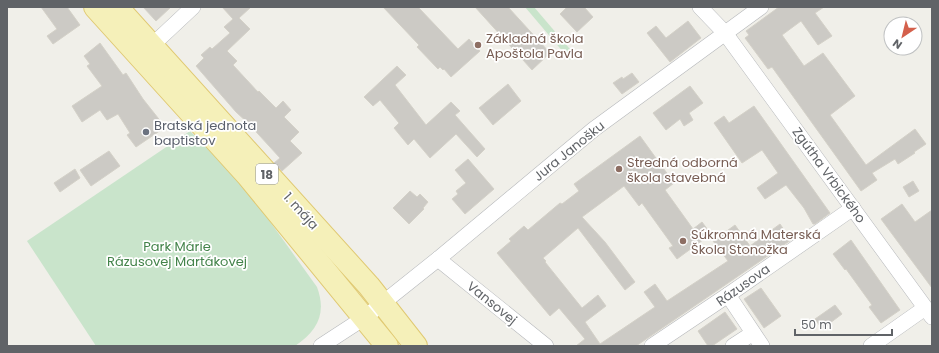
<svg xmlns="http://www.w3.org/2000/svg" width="939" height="353" font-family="Poppins,sans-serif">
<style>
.green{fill:#c9e4cb}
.building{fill:#cccac5;stroke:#d4d1c8}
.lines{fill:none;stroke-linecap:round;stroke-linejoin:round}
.street-casing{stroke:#b6b8bb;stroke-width:16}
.primary-casing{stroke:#e0c972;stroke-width:24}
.street{stroke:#fff;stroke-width:15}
.primary{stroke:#f5f0b9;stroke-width:22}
.education-dot{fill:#8d6e63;stroke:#fff;stroke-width:1.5}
.worship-dot{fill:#6b7280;stroke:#fff;stroke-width:1.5}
.labels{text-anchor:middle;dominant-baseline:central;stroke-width:3.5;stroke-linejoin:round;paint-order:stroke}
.shield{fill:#fff;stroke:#909295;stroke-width:1}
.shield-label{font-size:12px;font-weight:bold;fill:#606367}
.education-label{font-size:13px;fill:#785e54;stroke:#fff;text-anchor:start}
.worship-label{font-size:13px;fill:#5b616d;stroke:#fff;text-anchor:start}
.street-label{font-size:13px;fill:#606367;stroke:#fff}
.park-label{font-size:13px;fill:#43834a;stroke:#fff}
</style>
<rect width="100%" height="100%" fill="#f0efe9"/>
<g class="green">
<polygon points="525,7 534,7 575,55 570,60"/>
<path d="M190 131 243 184 317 287C327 314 317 331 295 346H96L27 241Z"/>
</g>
<g class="building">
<polygon points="41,7 67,7 80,25 53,44 47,36 57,29"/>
<polygon points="143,7 171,7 156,21"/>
<polygon points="222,7 251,7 239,18 250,29 227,51 237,61 233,65 258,92 259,91 276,108 283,101 291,110 284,117 299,132 290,141 302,153 282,171 274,163 280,158 248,123 236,112 196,66 204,58 201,55 210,47 212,49 230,33 224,27 233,19"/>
<polygon points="383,7 418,7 458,49 469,39 480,51 451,77 444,69 443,70 440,67 438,69 417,47 419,45"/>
<polygon points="475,7 508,7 550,53 532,70"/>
<polygon points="567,7 584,7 593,17 577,32 560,14"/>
<polygon points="779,7 824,7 815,13 832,36 818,45 801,21 782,35 804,66 823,53 855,96 830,115 866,165 915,129 926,144 914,152 915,153 898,164 895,159 872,173 877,180 861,191 772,67 768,69 745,38 749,35 746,31"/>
<polygon points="688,21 701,38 670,62 647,33 656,26 666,38"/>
<polygon points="100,43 123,75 126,73 143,99 162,123 161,124 164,128 136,147 127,135 130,133 118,114 107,120 100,110 82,122 72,106 102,86 87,66 90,64 84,56"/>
<polygon points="397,66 406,75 395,85 426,125 451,102 460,111 455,115 485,149 477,157 456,134 430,158 414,139 408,145 394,128 399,123 380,100 373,106 364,97"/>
<polygon points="632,73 639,82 622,94 613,83 622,77 623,79"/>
<polygon points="508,84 521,101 493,125 479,108"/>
<polygon points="690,86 703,103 689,113 693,120 684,126 680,119 666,130 653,113"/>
<polygon points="754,106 830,213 815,224 813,224 804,208 786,185 765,199 757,188 778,173 762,150 742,163 714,123 724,116 729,123"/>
<polygon points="640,136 674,183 665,190 693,229 702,222 711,234 677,259 669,248 673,246 642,203 639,206 624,186 582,217 605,242 635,282 625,290 578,228 543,258 546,261 545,262 582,308 598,295 606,306 585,322 600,344 655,307 644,292 655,284 667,301 728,261 713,241 735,225 750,246 780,224 791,240 636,346 576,346 585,339 559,308 550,316 497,253 511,241 509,239 524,226 528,230 560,203 562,204 579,191 574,184"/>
<polygon points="109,151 120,166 91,186 80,170"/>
<polygon points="468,159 494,189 465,214 452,199 458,194 456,191 466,183 455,170"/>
<polygon points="75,169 80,178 60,192 54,183"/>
<polygon points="913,181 919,191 909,197 903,187"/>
<polygon points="410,191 417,197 420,194 428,202 423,208 424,209 409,224 393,208"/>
<polygon points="902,204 915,222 932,210 932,288 881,219"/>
<polygon points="851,240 900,310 881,323 869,307 872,305 846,269 845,270 833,254"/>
<polygon points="761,288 781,316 764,328 744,299"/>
<polygon points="835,305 842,314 822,329 815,319"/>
<polygon points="725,312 737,329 712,346 708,346 698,331"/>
</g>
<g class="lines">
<defs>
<g id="street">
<polyline points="700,7 725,33 932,317"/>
<polyline points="146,51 193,7"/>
<polyline points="438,259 546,346"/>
<polyline points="728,295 762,346"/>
<polyline points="321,346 364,318 438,259 594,129 761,7"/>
<polyline points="652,346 728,295 853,208"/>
<polyline points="733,346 753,333"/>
<polyline points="871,346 925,308"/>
</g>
<g id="primary">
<polyline points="95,7 247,175 387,346"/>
<polyline points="117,7 369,286 416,346"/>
</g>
</defs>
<use href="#street" class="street-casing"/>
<use href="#primary" class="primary-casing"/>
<use href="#street" class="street"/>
<use href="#primary" class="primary"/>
</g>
<g class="education-dot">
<circle cx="478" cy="45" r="4"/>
<circle cx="619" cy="169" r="4"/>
<circle cx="683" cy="241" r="4"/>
</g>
<circle class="worship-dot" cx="146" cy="132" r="4"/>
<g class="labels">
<rect class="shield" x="256" y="164" width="22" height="20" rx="3"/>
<g class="shield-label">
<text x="267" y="174">18</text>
</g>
<g class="education-label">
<text x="486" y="38">Základná škola<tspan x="486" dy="15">Apoštola Pavla</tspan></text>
<text x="627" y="162">Stredná odborná<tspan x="627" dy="15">škola stavebná</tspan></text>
<text x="691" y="234">Súkromná Materská<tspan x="691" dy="15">Škola Stonožka</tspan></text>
</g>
<g class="worship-label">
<text x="154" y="125">Bratská jednota<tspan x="154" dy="15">baptistov</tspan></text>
</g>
<g class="street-label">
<text transform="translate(569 151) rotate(-39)">Jura Janošku</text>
<text transform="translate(829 175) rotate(54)">Zgútha Vrbického</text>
<text transform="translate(301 211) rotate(48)">1. mája</text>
<text transform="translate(743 285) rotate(-35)">Rázusova</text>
<text transform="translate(492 303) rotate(39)">Vansovej</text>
</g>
<g class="park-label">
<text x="177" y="246">Park Márie<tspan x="177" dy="15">Rázusovej Martákovej</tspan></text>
</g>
</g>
<rect width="939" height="353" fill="none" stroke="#606367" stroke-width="16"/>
<g transform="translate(903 36) rotate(215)"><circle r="19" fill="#ffffff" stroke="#bfc1c2"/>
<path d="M0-3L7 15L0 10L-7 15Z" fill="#d4604b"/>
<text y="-6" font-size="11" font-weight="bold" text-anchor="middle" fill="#606367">N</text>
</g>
<path d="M795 329v6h97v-6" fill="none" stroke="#606367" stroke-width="2"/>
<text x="801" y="329" font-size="12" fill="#606367" stroke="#ffffff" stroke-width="3" paint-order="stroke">50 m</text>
</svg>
